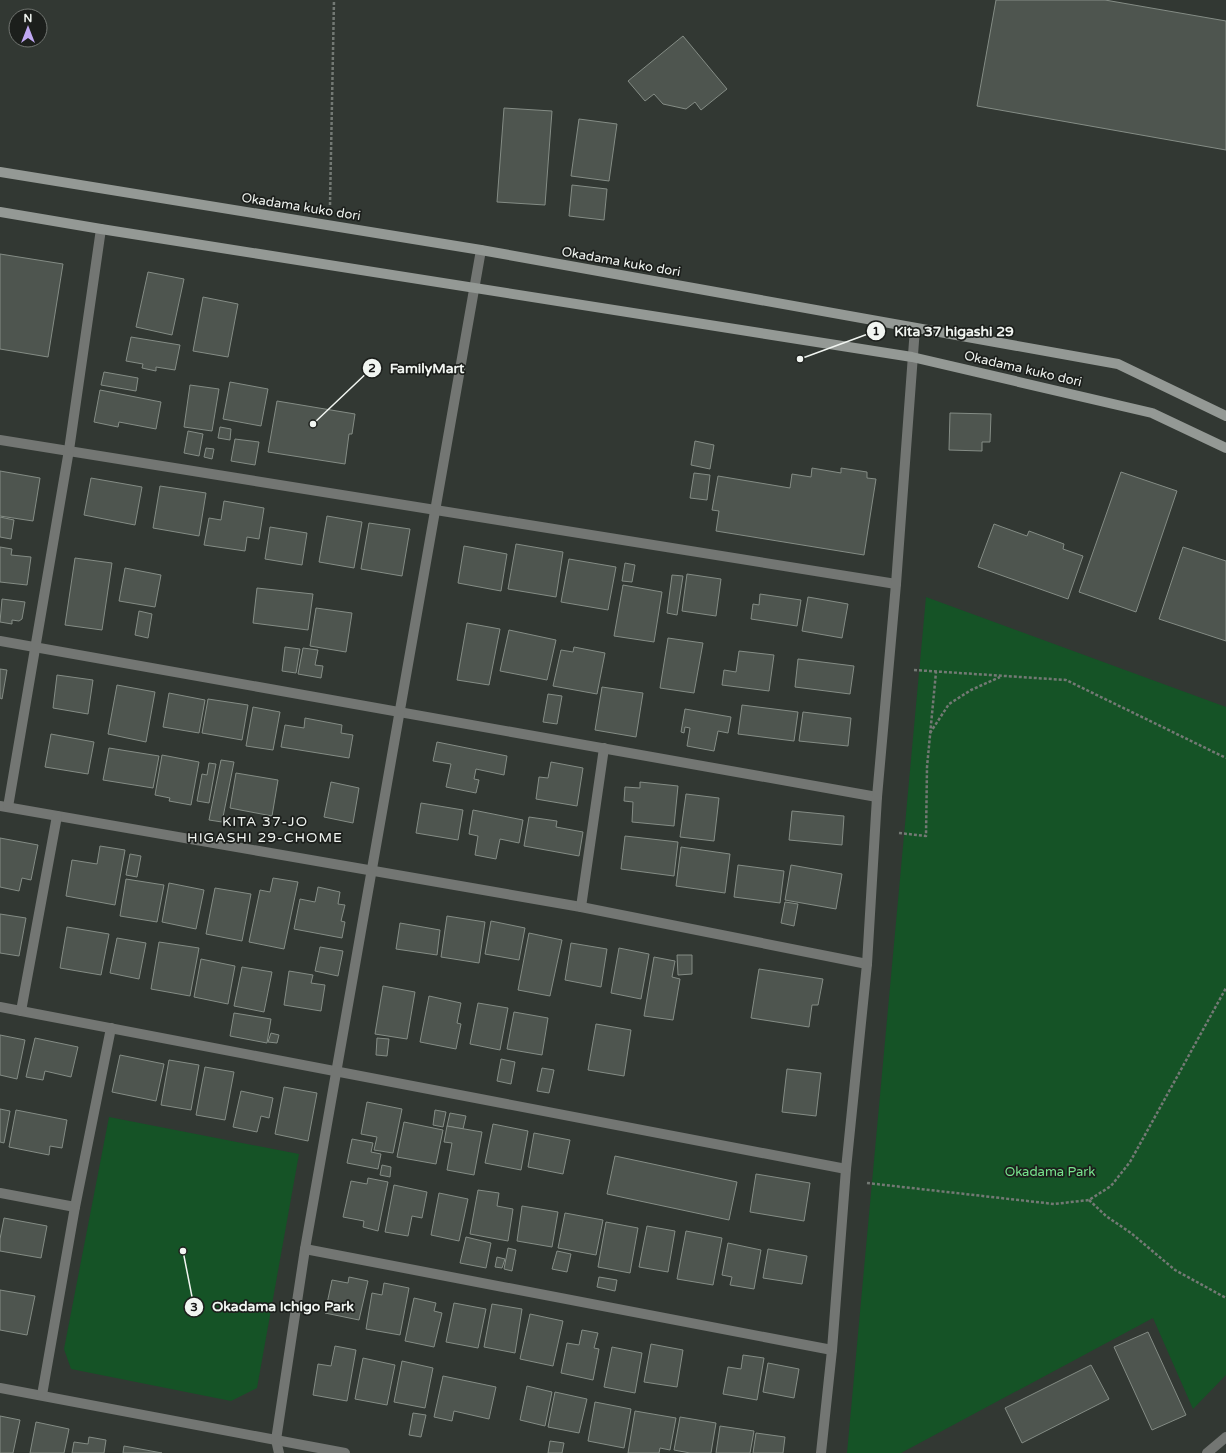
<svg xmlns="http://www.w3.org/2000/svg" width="1226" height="1453" font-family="'Varela Round',sans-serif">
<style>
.green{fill:#155326}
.building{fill:#4e554f;stroke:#848c85}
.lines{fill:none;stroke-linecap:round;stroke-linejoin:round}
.path{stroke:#737974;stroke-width:2.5;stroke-dasharray:3 2;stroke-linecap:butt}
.minor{stroke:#737673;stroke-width:10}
.tertiary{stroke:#737673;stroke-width:10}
.secondary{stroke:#949995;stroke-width:10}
.labels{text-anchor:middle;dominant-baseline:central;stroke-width:3.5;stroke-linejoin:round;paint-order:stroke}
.street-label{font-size:13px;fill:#f1f5f1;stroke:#1c1f1c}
.park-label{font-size:13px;fill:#78e58e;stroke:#1c1f1c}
.neighbourhood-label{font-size:14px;letter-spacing:1px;fill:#f1f5f1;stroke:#1c1f1c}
.leader{fill:none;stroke:#f1f5f1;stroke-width:1.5}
.callout-dot{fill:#f1f5f1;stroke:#1c1f1c;stroke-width:1.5}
.mark-label{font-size:12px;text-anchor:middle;font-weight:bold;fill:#111}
.callout-label{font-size:14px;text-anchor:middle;font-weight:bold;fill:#f1f5f1;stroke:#1c1f1c;stroke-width:3.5;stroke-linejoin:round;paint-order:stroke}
</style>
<rect width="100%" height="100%" fill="#323833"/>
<g class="green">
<polygon points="926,597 1226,707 1226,1375 1193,1409 1153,1318 901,1453 847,1453"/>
<polygon points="109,1117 299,1154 257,1388 231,1401 71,1369 64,1349"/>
</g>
<g class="building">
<polygon points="996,0 1105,0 1226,21 1226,150 977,106"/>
<polygon points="683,36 727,89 701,110 695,102 686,109 663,104 654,94 645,101 628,81"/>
<polygon points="504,108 552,111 545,205 497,202"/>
<polygon points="579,119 617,124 609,181 571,176"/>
<polygon points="572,185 607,189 604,220 569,216"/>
<polygon points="0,254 63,264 48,357 0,349"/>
<polygon points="148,272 184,279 172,335 136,327"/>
<polygon points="203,297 238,304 228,357 193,351"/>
<polygon points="131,337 180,345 175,370 156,367 156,371 142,368 143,364 126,361"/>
<polygon points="104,372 138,378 136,391 101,385"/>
<polygon points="230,382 268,389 261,426 223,419"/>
<polygon points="190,385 219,389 212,431 184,427"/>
<polygon points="100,390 161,402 156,429 119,422 118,427 94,422"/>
<polygon points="277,401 355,414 352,434 349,434 345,464 268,452"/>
<polygon points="950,413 991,414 990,442 982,442 982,451 949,450"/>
<polygon points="220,427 231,429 230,440 218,438"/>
<polygon points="188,431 203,434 199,456 184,453"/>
<polygon points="235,439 259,442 255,465 231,461"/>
<polygon points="695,441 714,445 710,469 691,465"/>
<polygon points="206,448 214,449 212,459 204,457"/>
<polygon points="812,468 841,473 841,468 867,472 867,478 876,479 864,555 716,531 719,511 712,510 718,476 790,488 792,474 811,477"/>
<polygon points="0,471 40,478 33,521 0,516"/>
<polygon points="1121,472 1177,491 1136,612 1079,592"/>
<polygon points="694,473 710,475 707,500 690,498"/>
<polygon points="91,478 142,487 135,525 84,515"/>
<polygon points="160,486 206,493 199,536 153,528"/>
<polygon points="224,501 264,508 259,539 247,537 245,551 204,545 209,518 221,520"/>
<polygon points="327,516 362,522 354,568 319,562"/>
<polygon points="0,517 14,520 11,539 0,537"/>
<polygon points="369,523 410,529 402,576 361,569"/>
<polygon points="994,524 1027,536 1029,531 1064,544 1063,549 1083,556 1068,599 978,567"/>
<polygon points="270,527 307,533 302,565 265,559"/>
<polygon points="516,544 563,552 556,597 508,589"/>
<polygon points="464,546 507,554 501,591 458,583"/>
<polygon points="0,547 12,549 11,555 31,557 27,585 0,582"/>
<polygon points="1183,547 1226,561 1226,641 1159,619"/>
<polygon points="75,558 112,563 102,630 65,625"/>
<polygon points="569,559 616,567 608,610 561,602"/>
<polygon points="625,563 635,565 632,582 622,581"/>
<polygon points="125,568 161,575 155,607 119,601"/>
<polygon points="687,574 721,579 716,616 682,611"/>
<polygon points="672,575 683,576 677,615 667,613"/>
<polygon points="623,585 662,592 654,642 614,636"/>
<polygon points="257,588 313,594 308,630 253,623"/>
<polygon points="760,594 801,600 797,626 751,619 753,604 759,605"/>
<polygon points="808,597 848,604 842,638 802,631"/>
<polygon points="2,599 25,602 22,619 19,621 12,620 12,624 0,622"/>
<polygon points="316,608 352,613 346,652 310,646"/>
<polygon points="139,611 152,614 148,638 135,635"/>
<polygon points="467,623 500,629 489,685 457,680"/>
<polygon points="509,630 556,640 547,680 500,671"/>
<polygon points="668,638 703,643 694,693 660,688"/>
<polygon points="285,647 300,649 296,673 282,671"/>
<polygon points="574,647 605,653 597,694 553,686 561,650 573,652"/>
<polygon points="303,648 318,650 315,665 323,666 321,678 298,674"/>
<polygon points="739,651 774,655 769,691 722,685 724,670 736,672"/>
<polygon points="798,659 854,666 850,694 795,687"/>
<polygon points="0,669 7,670 2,699 0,698"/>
<polygon points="57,675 93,680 88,714 53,708"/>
<polygon points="117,685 155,692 146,742 108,734"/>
<polygon points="602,687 643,693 636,737 595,730"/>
<polygon points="169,693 205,700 199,733 163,727"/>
<polygon points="548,694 562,696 557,724 543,722"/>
<polygon points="208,699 248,705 242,740 202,733"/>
<polygon points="742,705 798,712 794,741 738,734"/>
<polygon points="253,707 280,712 273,750 246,746"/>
<polygon points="685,709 731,717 728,733 718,731 714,751 687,746 690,728 685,727 684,733 681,732"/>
<polygon points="803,712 851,718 848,746 799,741"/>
<polygon points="305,718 342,725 341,733 353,735 349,758 281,747 285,725 304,728"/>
<polygon points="51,734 94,742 88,774 45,767"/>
<polygon points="437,742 507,756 504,775 476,769 474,779 479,780 476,793 446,787 451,764 433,761"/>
<polygon points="109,748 159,756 153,788 103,780"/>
<polygon points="162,755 199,762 191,805 169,801 170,798 155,795"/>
<polygon points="221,760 234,762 222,822 209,820"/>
<polygon points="551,762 583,768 577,806 536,799 539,777 548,778"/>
<polygon points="209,763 216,764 209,803 197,801 202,774 207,775"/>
<polygon points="236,773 278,780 272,816 230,808"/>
<polygon points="331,782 359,788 353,823 324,817"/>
<polygon points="640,782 678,786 674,826 632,822 633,802 624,801 625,787 640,788"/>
<polygon points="686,794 719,798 714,841 680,837"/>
<polygon points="421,803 463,810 458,840 416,833"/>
<polygon points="473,810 523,820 519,843 500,839 496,859 475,855 478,836 469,834"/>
<polygon points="792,811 844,816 842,845 789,840"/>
<polygon points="529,817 557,821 556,827 583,832 579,856 524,846"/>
<polygon points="625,836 678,842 674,876 621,869"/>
<polygon points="0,838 38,845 31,880 22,878 19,891 0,887"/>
<polygon points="100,846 125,850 115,905 66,896 72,860 97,864"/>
<polygon points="681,847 730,854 725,893 676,886"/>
<polygon points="130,854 141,856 137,877 126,875"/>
<polygon points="738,865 784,871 780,903 734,897"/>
<polygon points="791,865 842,874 836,909 785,900"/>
<polygon points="273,878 298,882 284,949 249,942 260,890 270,892"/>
<polygon points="126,879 164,885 157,922 120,916"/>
<polygon points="169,883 204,890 196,929 162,922"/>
<polygon points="318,887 340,892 338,904 345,905 341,921 345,922 342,938 294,929 300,899 315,902"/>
<polygon points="215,888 251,894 242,941 206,934"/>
<polygon points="785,902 798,904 794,926 781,923"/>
<polygon points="0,914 26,918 19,956 0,953"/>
<polygon points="447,916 485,922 479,963 441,957"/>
<polygon points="491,921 525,928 519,960 485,954"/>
<polygon points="400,923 440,930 437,955 396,949"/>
<polygon points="67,927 109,934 101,975 60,968"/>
<polygon points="529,933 562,940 550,996 518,990"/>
<polygon points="117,938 146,943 139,979 110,973"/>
<polygon points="159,942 199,948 190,996 151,989"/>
<polygon points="571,943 607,949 601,987 565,980"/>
<polygon points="320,947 343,951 338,976 315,971"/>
<polygon points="619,948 649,954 641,999 611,993"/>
<polygon points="677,955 692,955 692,974 678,975"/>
<polygon points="654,957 675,961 672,977 680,979 673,1020 644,1016"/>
<polygon points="201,959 235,966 228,1004 194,997"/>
<polygon points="242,967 272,972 264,1012 234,1006"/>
<polygon points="759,969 823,979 818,1005 812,1005 809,1027 751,1018"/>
<polygon points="289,971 313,975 311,983 325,985 321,1011 284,1005"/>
<polygon points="383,986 415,992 407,1039 375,1034"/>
<polygon points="429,996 461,1003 457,1023 461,1024 456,1049 420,1042"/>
<polygon points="478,1003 508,1008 500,1050 470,1044"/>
<polygon points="514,1012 548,1018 542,1055 507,1049"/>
<polygon points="234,1013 271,1019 267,1043 230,1036"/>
<polygon points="596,1024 631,1030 624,1076 588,1070"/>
<polygon points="271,1033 279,1035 277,1043 268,1042"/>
<polygon points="0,1035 25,1040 17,1079 0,1075"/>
<polygon points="35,1038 78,1047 71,1077 45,1071 43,1080 26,1077"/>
<polygon points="377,1038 389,1039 387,1056 376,1055"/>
<polygon points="120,1055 164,1064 156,1101 112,1092"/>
<polygon points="501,1059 515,1062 511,1084 497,1081"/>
<polygon points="169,1060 199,1065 191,1110 161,1105"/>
<polygon points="205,1067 234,1072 225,1120 196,1115"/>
<polygon points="542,1068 554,1070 549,1093 537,1091"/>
<polygon points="787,1069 821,1073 816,1116 782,1112"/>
<polygon points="284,1087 317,1093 308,1141 275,1134"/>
<polygon points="241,1091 273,1098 269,1118 261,1116 257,1132 233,1127"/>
<polygon points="367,1102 402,1109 393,1153 374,1150 377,1137 361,1134"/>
<polygon points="0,1109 10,1111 4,1143 0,1142"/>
<polygon points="16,1110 67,1120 62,1148 50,1146 49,1155 9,1147"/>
<polygon points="435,1110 446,1112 443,1127 433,1125"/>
<polygon points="450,1113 466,1116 463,1129 447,1126"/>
<polygon points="404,1122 443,1130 436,1164 397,1157"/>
<polygon points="493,1124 528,1131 521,1170 485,1163"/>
<polygon points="447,1126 482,1132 474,1175 447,1170 452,1143 444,1142"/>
<polygon points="534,1133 570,1140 563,1174 528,1167"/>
<polygon points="352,1139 373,1143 371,1152 381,1154 378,1169 347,1163"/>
<polygon points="615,1156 737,1182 729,1220 607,1194"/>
<polygon points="382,1165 391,1167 390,1177 380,1175"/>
<polygon points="756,1174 810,1183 804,1221 750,1212"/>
<polygon points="368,1178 388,1182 378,1231 363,1227 364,1221 343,1217 351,1181 367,1184"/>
<polygon points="394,1185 427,1192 422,1218 412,1216 408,1236 385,1232"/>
<polygon points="478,1190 499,1193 497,1206 513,1209 508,1241 470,1234"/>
<polygon points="439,1193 468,1199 459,1241 431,1235"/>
<polygon points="522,1206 558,1212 552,1247 517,1241"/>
<polygon points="565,1213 603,1220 596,1255 558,1248"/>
<polygon points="4,1218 47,1226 41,1258 0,1251 0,1239"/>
<polygon points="606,1222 638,1228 630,1273 598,1267"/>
<polygon points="647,1226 675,1231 668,1272 639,1267"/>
<polygon points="686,1231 722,1238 713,1285 677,1279"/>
<polygon points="466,1237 491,1243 486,1268 460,1263"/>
<polygon points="728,1243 761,1250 754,1289 730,1285 732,1277 722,1275"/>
<polygon points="508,1248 516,1250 512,1271 504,1269"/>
<polygon points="768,1249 807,1256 802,1284 763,1278"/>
<polygon points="557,1251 571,1254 567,1272 552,1269"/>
<polygon points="497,1257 505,1259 502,1268 495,1267"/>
<polygon points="349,1277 368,1281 359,1320 325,1313 332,1280 348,1283"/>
<polygon points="599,1277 617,1280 615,1291 597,1287"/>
<polygon points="384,1283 409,1288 400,1335 366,1329 372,1293 382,1295"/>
<polygon points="0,1290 35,1296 27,1335 0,1330"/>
<polygon points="414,1298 436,1303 434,1311 442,1313 434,1347 405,1341"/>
<polygon points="454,1303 486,1309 478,1348 446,1342"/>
<polygon points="492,1304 522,1309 515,1353 484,1347"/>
<polygon points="530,1314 563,1321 553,1366 520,1359"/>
<polygon points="582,1330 598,1333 594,1348 599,1349 593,1380 561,1373 567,1343 579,1345"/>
<polygon points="1148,1332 1186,1415 1152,1430 1114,1347"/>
<polygon points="651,1344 683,1350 677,1387 644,1382"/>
<polygon points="335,1346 356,1350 347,1401 313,1395 318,1364 331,1366"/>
<polygon points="612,1347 642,1353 635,1393 604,1387"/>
<polygon points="743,1355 764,1358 757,1400 723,1394 728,1367 741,1369"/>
<polygon points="363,1358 395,1365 387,1405 355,1399"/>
<polygon points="402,1361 433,1368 425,1408 394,1402"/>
<polygon points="768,1363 799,1369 794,1398 763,1392"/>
<polygon points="1091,1365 1109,1399 1022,1443 1005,1408"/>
<polygon points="443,1376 496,1387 489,1419 454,1411 452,1421 434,1417"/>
<polygon points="527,1386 552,1392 545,1426 520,1420"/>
<polygon points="555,1392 587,1399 579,1433 548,1427"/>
<polygon points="595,1402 631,1409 624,1448 588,1441"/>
<polygon points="635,1411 676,1418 670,1450 660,1448 659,1453 628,1453"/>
<polygon points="413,1413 426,1415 421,1437 409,1435"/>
<polygon points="0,1416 20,1420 13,1453 0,1453"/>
<polygon points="680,1417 716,1423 711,1453 690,1453 674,1450"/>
<polygon points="36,1422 69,1429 64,1453 30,1453"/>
<polygon points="720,1426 754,1431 750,1453 716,1453"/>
<polygon points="756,1433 785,1437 783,1453 753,1453"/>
<polygon points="89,1437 106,1440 104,1453 72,1453 74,1442 88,1444"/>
<polygon points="550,1441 564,1443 562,1453 548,1453"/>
<polygon points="124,1446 162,1453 123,1453"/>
</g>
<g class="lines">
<g class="path">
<polyline points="330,205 334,0"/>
<polyline points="914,670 1066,680 1226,758"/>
<polyline points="930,733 949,704 971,690 1000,677"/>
<polyline points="899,833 926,836 927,767 936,672"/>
<polyline points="867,1183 1054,1204 1089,1200 1111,1186 1130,1162 1226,988"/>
<polyline points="1089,1200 1106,1216 1131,1233 1175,1270 1226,1298"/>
</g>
<g class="minor">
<polyline points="0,440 896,584"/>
<polyline points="0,641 877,797"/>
<polyline points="0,806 581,907 867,964"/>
<polyline points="8,807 69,450 101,229"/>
<polyline points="581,907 604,748"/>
<polyline points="0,1007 846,1169"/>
<polyline points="21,1011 57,816"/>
<polyline points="0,1193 75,1207"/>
<polyline points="305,1249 832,1350"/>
<polyline points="0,1388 345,1453"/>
<polyline points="42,1395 75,1207 111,1028"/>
<polyline points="279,1453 276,1440 305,1249 481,250"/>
<polyline points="821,1453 832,1350 846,1169 867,964 877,797 896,584 915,328"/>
</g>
<polyline class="tertiary" points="1207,1453 1226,1437"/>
<g class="secondary">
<polyline points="0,172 481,250 1118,364 1226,416"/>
<polyline points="0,212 101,229 912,357 1152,413 1226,448"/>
</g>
</g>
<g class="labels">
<g class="street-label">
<text transform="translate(301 207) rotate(9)">Okadama kuko dori</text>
<text transform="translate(621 262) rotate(10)">Okadama kuko dori</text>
<text transform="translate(1023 369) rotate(13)">Okadama kuko dori</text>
</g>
<g class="park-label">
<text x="1050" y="1172">Okadama Park</text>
</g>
<g class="neighbourhood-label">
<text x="265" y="821">KITA 37-JO<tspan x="265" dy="16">HIGASHI 29-CHOME</tspan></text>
</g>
</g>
<path class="leader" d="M800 359L876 331M313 424L372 368M183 1251L194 1307"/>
<g class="callout-dot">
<circle cx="800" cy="359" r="4"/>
<circle cx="313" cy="424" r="4"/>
<circle cx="183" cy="1251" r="4"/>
<circle cx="876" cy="331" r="10"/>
<circle cx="372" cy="368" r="10"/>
<circle cx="194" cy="1307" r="10"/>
</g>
<g class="mark-label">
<text x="876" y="335">1</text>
<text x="372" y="372">2</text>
<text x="194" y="1311">3</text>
</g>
<g class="callout-label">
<text x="954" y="336">Kita 37 higashi 29</text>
<text x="427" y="373">FamilyMart</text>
<text x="283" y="1311">Okadama Ichigo Park</text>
</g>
<g transform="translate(28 28)"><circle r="19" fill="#1c1f1c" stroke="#717571"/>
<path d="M0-3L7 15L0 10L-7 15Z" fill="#c0a8f3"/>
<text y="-6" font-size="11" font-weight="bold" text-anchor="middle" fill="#f1f5f1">N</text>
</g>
</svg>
